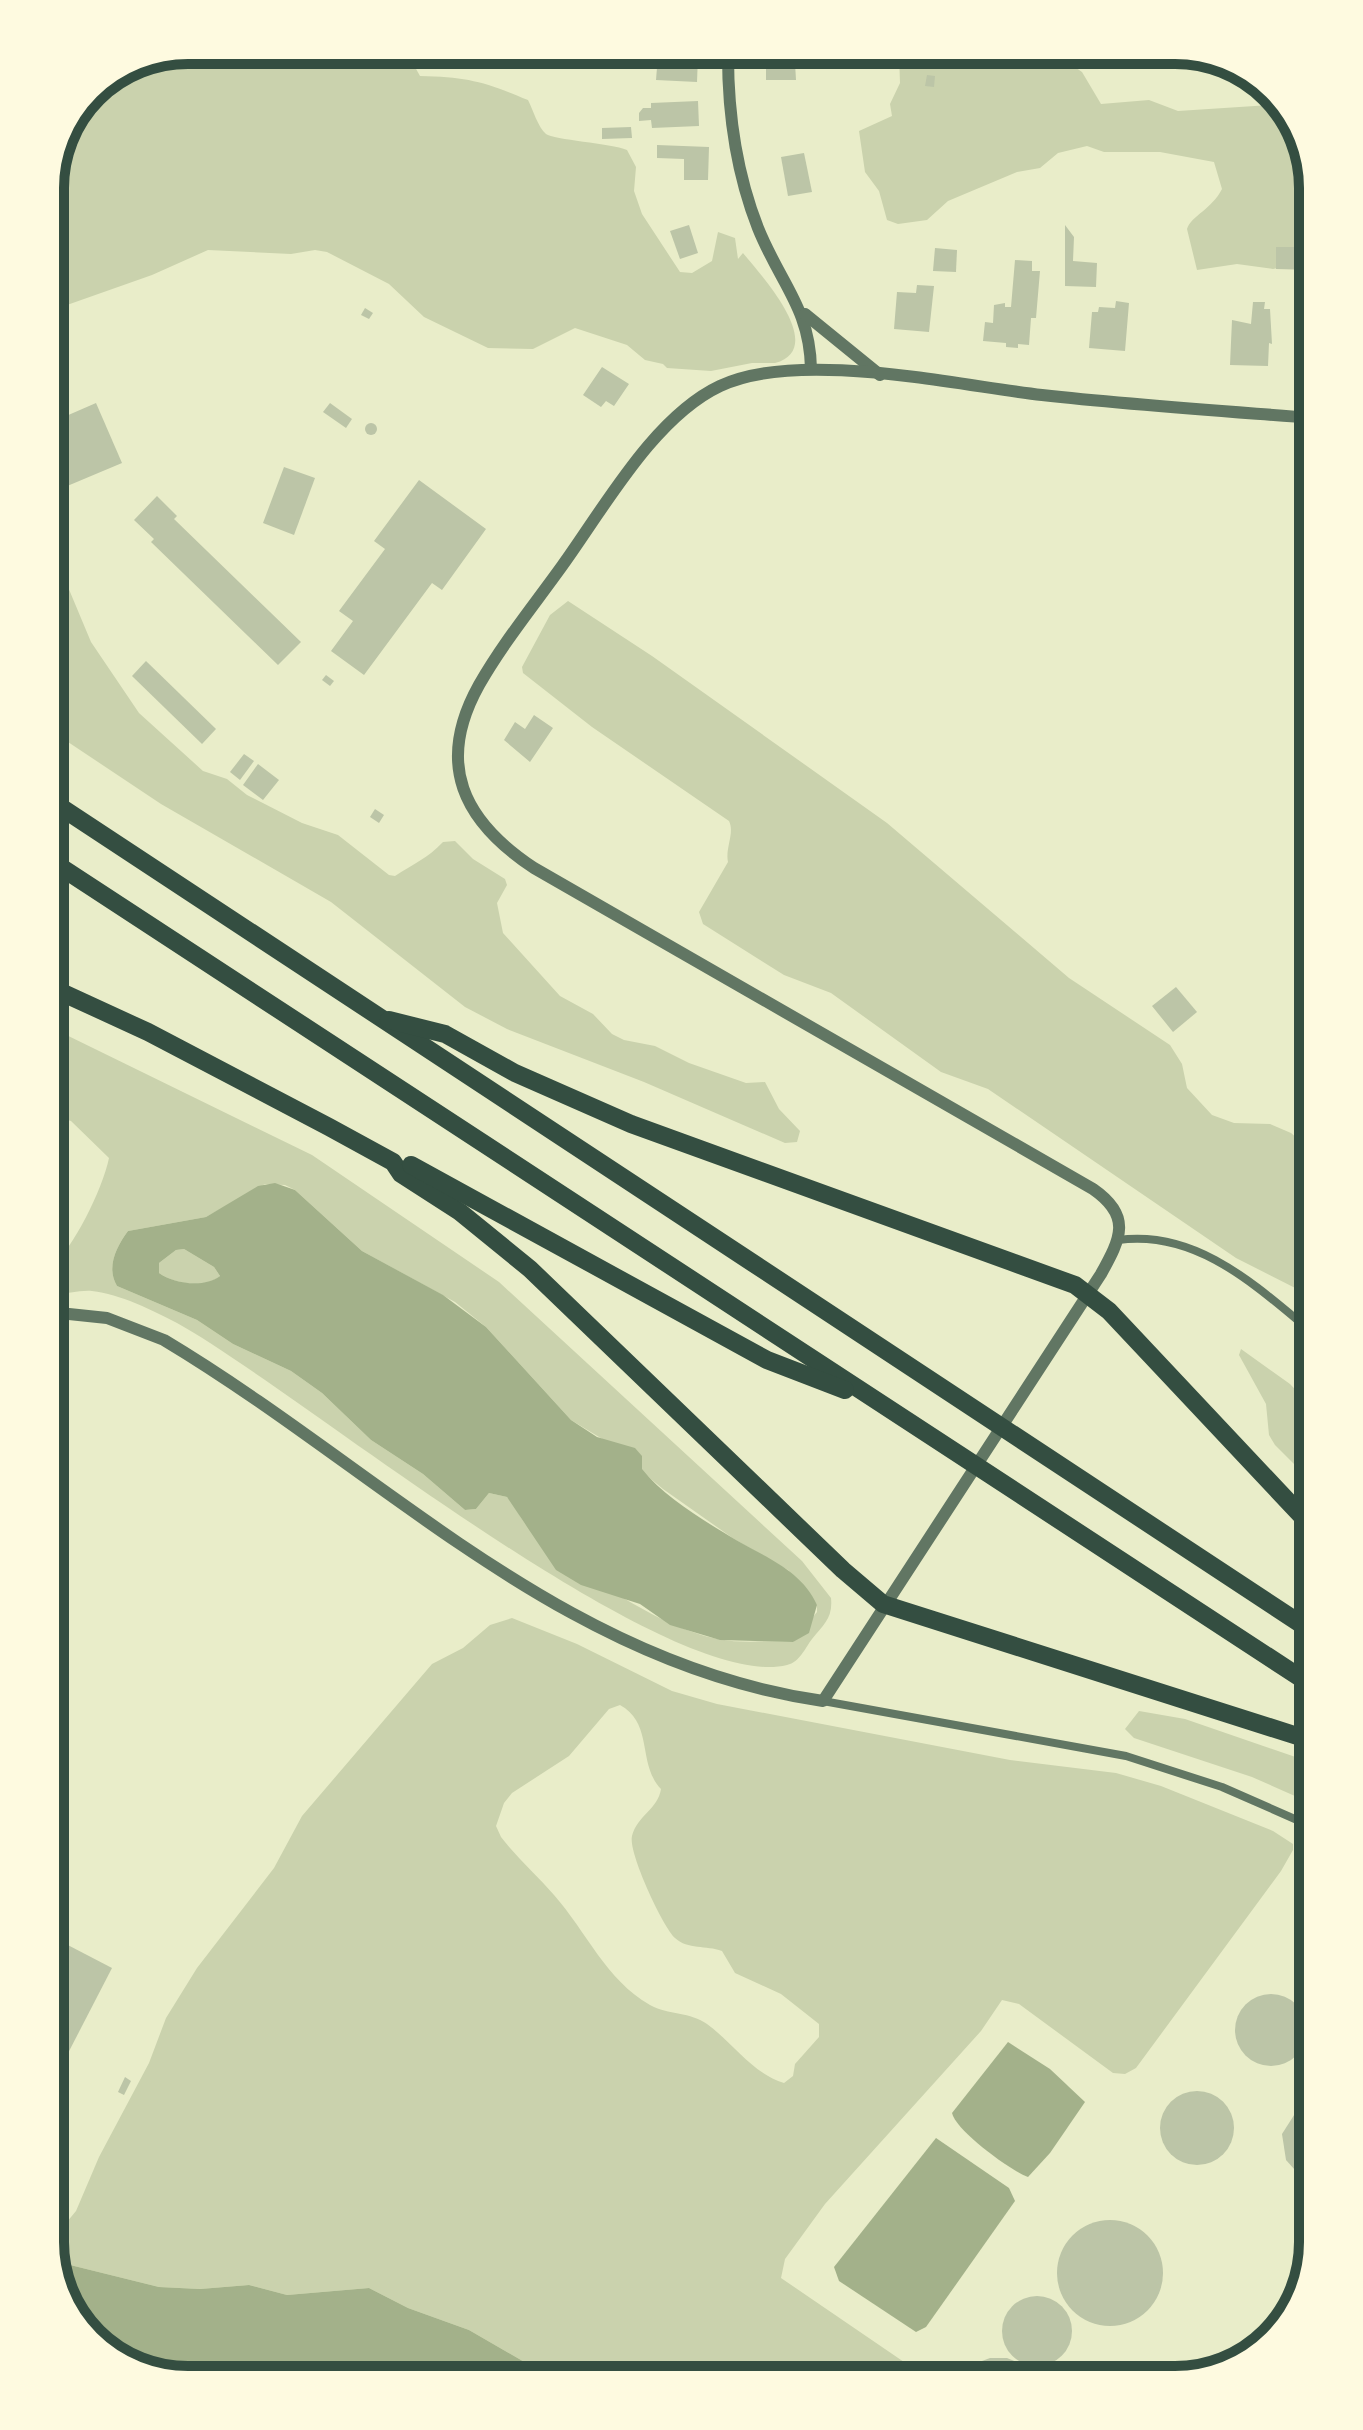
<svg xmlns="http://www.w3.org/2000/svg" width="1363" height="2430" font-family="Signika,sans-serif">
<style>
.green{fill:#cad2ad;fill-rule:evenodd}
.water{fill:#a3b18a;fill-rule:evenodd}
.building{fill:#bcc5a7}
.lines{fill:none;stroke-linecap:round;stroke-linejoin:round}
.minor{stroke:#617663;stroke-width:8}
.tertiary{stroke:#617663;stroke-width:12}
.motorway{stroke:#344e41;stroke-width:18}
.rim{fill:none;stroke:#344e41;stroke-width:10}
</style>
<rect width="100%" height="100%" fill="#e9edc9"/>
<g class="green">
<path d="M1053 52 1082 72 1101 104 1149 100 1178 111 1270 105C1321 121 1313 217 1313 260L1273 269 1237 264 1197 270 1187 229C1191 216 1212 209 1222 189L1214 162 1160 152H1104L1087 146 1058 153 1040 168 1017 172 948 201 927 220 898 224 887 220 879 191 865 172 859 131 892 116 890 104 900 83 899 53Z"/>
<path d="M410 58 420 76C468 77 485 82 528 100 533 110 538 127 546 134 553 140 611 143 627 150L636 167 634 191 642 214 680 272 692 273 712 261 718 232 735 238 738 259 743 253C760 274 829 348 775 363H752L711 371 667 368 663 364 645 360 627 345 575 328 533 349 488 348 424 317 389 284 327 252 315 250 291 254 208 250 152 275 50 311V179L91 90 135 60Z"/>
<path d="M50 544 91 642 139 713 203 771 227 779 247 795 302 823 338 835 389 875 395 876C413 864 428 858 443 842L455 841 473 859 505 879 507 885 497 903 503 933 560 996 593 1014 612 1034 624 1040 655 1046 689 1063 746 1083 765 1082 779 1109 800 1131 797 1142 785 1143 644 1082 507 1029 465 1007 331 902 161 804 50 730Z"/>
<path d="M568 601 652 656 887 823 1069 978 1170 1045 1182 1064 1187 1088 1212 1115 1234 1123 1270 1124 1291 1133 1313 1152V1297L1236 1258 988 1089 941 1072 831 993 784 975 703 924 699 912 728 862C725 848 735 833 729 821L592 727 523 673 522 667 550 615Z"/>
<path d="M50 1027 312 1155 499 1282 802 1561 831 1598C833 1618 824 1624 812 1639 805 1648 800 1662 787 1665 666 1695 295 1388 177 1323 152 1310 120 1294 92 1291 78 1290 64 1295 50 1294V1270C74 1246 102 1191 109 1158L71 1121 50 1115ZM265 1184 285 1185 295 1190 362 1251 455 1302 486 1327 571 1420 604 1440 663 1489 734 1539 788 1570 817 1605V1612L793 1642C768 1640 742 1644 718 1639 660 1628 577 1571 532 1531 521 1522 517 1507 507 1497L489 1493 476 1509 465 1510 423 1474 371 1440 322 1393 291 1371 233 1344 197 1320 117 1286C106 1268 116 1247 128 1231L206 1217Z"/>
<path d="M184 1249 214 1267 220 1276C205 1289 174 1284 159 1273V1263L176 1250Z"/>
<polygon points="1241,1349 1290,1384 1313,1408 1313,1483 1275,1445 1269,1435 1266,1404 1239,1355"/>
<path d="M512 1618 577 1644 672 1691 717 1704 1010 1760 1116 1773 1161 1786 1273 1831 1293 1844V1850L1281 1871 1136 2068 1125 2074 1113 2073 1019 2004 1002 2000 981 2031 825 2204 785 2259 781 2278 904 2362V2380H564L540 2371 469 2330 408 2308 369 2288 287 2295 249 2285 200 2289 159 2287 54 2261 50 2233 61 2229 76 2211 99 2157 149 2063 166 2018 197 1968 274 1868 302 1816 432 1664 463 1648 490 1625ZM620 1705C654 1724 637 1764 661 1789 658 1809 637 1816 632 1836 628 1852 662 1925 675 1938 688 1950 706 1945 722 1951L735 1973 781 1994 819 2024V2037L795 2064 793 2076 784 2083C753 2074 733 2043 707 2024 691 2012 668 2015 650 2005 606 1980 586 1931 554 1895 537 1875 517 1858 501 1837L496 1826 504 1803 512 1793 569 1756 609 1709Z"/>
<polygon points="1139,1711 1185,1719 1313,1763 1313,1804 1252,1777 1134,1738 1125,1729"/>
</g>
<g class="water">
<path d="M275 1183 295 1190 362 1251 443 1295 486 1327 571 1420 597 1437 635 1448 642 1456V1469C664 1497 706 1522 736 1540 767 1558 802 1571 817 1605L809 1633 793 1642 720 1640 670 1625 640 1604 581 1585 556 1570 507 1497 489 1493 476 1509 465 1510 423 1474 371 1440 322 1393 291 1371 233 1344 197 1320 117 1286C106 1268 116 1247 128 1231L206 1217 258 1186ZM184 1249 214 1267 220 1276C205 1288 174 1284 159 1273V1263L176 1250Z"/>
<path d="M1008 2042 1050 2069 1085 2102 1050 2153 1028 2177C1011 2171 956 2131 952 2113Z"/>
<polygon points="936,2138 1009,2188 1015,2201 926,2327 916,2332 839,2281 834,2267"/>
<polygon points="54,2261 159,2287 200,2289 249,2285 287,2295 369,2288 408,2308 469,2330 540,2371 564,2380 179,2380 111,2357 61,2296"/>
</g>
<g class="building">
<polygon points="855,53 881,53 881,67 855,66"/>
<polygon points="766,54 817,54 817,62 795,63 796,80 766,80"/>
<polygon points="658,55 698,55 697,82 656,80"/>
<polygon points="606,56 626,56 626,61 606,60"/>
<polygon points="927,75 935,76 934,87 925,86"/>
<polygon points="698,101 699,126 652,128 651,120 639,121 639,113 643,108 651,108 651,103"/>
<polygon points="631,127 632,138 602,139 602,128"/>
<polygon points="657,145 709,147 708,180 684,180 684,159 657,158"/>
<polygon points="804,153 812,192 788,196 781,157"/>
<polygon points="689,225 698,253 680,259 670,231"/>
<polygon points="1065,225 1074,237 1073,261 1097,263 1096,287 1065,286"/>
<polygon points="1276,247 1313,247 1313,270 1276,269"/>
<polygon points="935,248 957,250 956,272 933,271"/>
<polygon points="1015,260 1032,261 1032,271 1040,271 1036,318 1031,318 1029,345 1018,344 1018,348 1006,347 1006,343 983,341 985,322 993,323 994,305 1005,303 1005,307 1011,307"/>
<polygon points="917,285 934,286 929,332 894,329 897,292 916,293"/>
<polygon points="1116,301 1129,303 1125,351 1089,348 1092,312 1098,312 1099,307 1115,308"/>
<polygon points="1253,302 1265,302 1264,309 1270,309 1272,344 1269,343 1268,366 1230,365 1232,320 1251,324"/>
<polygon points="365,308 373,313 369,319 361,315"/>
<polygon points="602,367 629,384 614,406 606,401 601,407 583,395"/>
<polygon points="96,403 122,463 53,492 50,423"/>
<polygon points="330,403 352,419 346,428 323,412"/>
<circle cx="371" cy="429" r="6"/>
<polygon points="284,467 315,478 294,535 263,523"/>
<polygon points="419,480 486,529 442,590 432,583 364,675 331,651 353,621 339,611 385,549 374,541"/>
<polygon points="157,496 177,516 174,519 301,642 278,665 151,542 154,539 134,520"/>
<polygon points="146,661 216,729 202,744 132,676"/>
<polygon points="326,675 334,681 330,686 322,680"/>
<polygon points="534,715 553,728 530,762 504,740 515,722 525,729"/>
<polygon points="244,754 254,761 240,780 230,772"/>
<polygon points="258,764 279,780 263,800 243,785"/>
<polygon points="375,809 384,815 379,823 370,817"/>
<polygon points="1176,987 1197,1012 1173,1032 1152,1006"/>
<polygon points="62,1942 112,1968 50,2088 50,1961"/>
<circle cx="1271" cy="2030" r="36"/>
<polygon points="125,2077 131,2081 124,2095 118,2092"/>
<circle cx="1197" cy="2128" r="37"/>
<polygon points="1313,2105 1313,2177 1295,2170 1286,2160 1282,2134 1296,2112"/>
<circle cx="1110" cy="2273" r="53"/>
<circle cx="1037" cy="2331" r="35"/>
<polygon points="990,2358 1007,2358 1022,2364 1037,2380 958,2380 974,2364"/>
</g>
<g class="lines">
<g class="minor">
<path d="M1118 1240C1197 1229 1256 1286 1313 1333"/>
<polyline points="823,1701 1126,1756 1222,1787 1313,1827"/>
</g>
<g class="tertiary">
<path d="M728 55C728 115 736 172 758 228 780 283 810 308 811 369"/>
<polyline points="805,314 880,375"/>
<path d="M50 1312 107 1318 164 1340C381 1470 562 1664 823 1701L1101 1274C1121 1238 1132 1216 1093 1189L534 868C463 821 435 764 479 685 503 643 534 605 562 566 604 508 654 417 720 386 798 349 955 385 1042 395 1132 405 1223 411 1313 418"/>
</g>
<g class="motorway">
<polyline points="50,800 1313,1632"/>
<polyline points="50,860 1313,1686"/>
<polyline points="50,987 148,1032 329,1127 393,1162 401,1174 460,1212 530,1269 843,1570 883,1604 1313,1741"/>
<polyline points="389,1020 445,1034 515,1073 631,1124 1075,1285 1109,1311 1313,1528"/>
<polyline points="411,1165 767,1360 845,1390"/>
</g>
</g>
<path d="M0 0H1363V2430H0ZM188 64H1175A124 124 0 0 1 1299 188V2242A124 124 0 0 1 1175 2366H188A124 124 0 0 1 64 2242V188A124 124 0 0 1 188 64Z" fill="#fefae0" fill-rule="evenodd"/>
<path class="rim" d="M188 64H1175A124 124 0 0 1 1299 188V2242A124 124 0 0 1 1175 2366H188A124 124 0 0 1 64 2242V188A124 124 0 0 1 188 64Z"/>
</svg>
